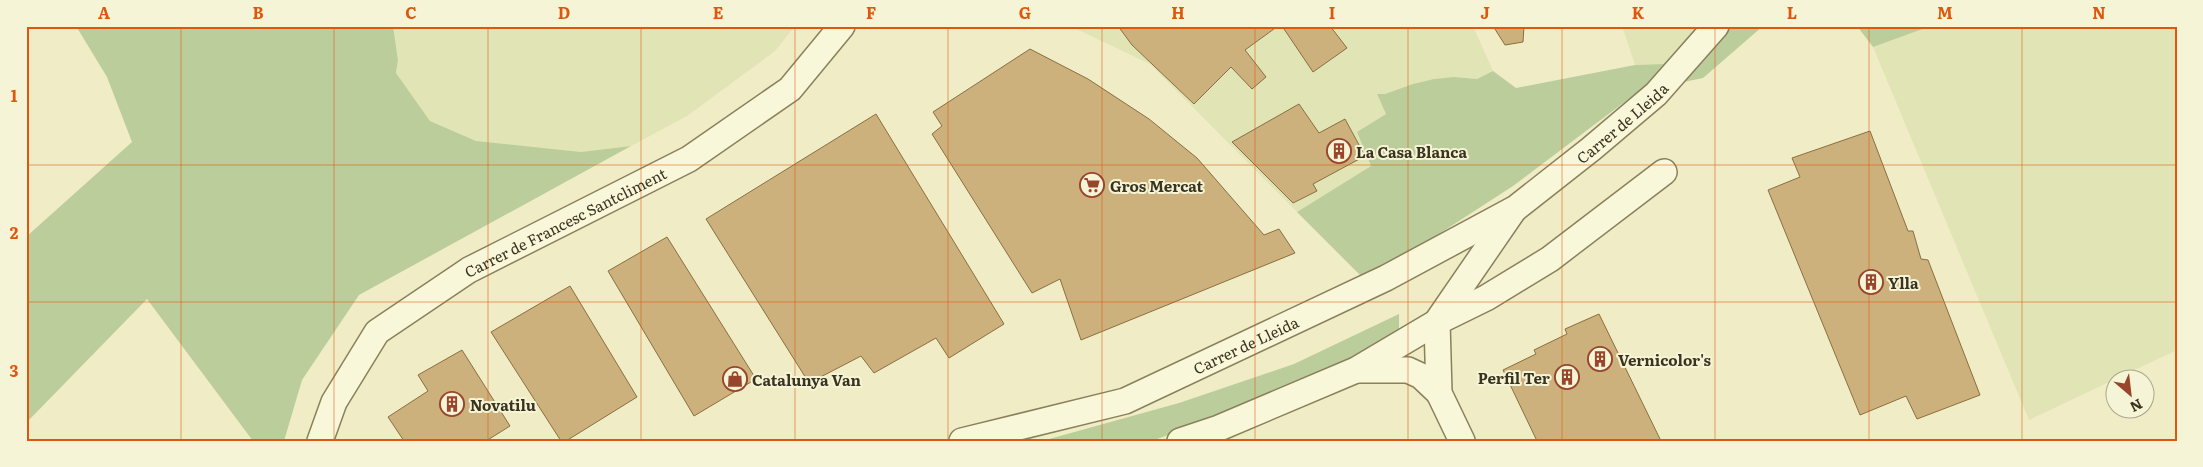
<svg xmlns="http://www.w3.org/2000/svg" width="2203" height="467" font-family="Literata,serif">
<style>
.farmland{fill:#e1e4b4}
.green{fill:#bbcd9a}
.building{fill:#cdb17c;stroke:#8a6f41}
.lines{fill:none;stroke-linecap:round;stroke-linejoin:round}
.minor-casing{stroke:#8a805c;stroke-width:28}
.minor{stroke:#f9f7da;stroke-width:25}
.grid{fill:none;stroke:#df570d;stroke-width:1;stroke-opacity:0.55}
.labels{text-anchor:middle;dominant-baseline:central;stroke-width:4;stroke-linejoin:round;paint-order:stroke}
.street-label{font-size:15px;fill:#3a331f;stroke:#f6f4d6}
.poi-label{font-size:15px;font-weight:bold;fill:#3a331f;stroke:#f6f4d6;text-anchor:start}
.neatline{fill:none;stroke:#df570d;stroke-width:2}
.grid-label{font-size:16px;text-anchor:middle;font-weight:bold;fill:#df570d}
</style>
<rect width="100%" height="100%" fill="#efecc6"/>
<g class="farmland">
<polygon points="393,26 795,26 775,51 687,116 631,146 581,152 476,141 430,121 396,73 398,60"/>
<polygon points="1070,26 1473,26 1493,71 1477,79 1454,77 1434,79 1413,84 1385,94 1377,94 1386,114 1357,132 1371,166 1297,212 1150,64"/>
<polygon points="1622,26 1697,26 1664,64 1635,65"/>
<polygon points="1931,26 2177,26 2177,350 2029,420 1873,47"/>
</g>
<g class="green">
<polygon points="76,26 393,26 398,60 396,73 430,121 476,141 581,152 631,146 359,295 302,380 284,441 253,441 147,299 26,423 26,237 132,142 107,77"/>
<polygon points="1697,26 1763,26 1703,78 1639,91 1513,186 1408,254 1363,278 1297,212 1371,166 1357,132 1386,114 1377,94 1385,94 1413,84 1434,79 1454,77 1477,79 1493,71 1516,88 1635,65 1664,64"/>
<polygon points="1857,26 1931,26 1873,47"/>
<polygon points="1399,314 1399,334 1335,368 1221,417 1151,441 1042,441 1179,403 1294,364"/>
</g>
<g class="building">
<polygon points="1118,26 1278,26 1245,50 1266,77 1252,89 1231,67 1194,104 1132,45"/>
<polygon points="1282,26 1330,26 1347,48 1313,72"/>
<polygon points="1493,26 1524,26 1523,42 1505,45"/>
<polygon points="1030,49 1088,79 1149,119 1197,158 1264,235 1279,229 1295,253 1081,340 1060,279 1032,293 932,134 942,126 933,112"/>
<polygon points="1299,104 1319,133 1345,119 1365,156 1313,184 1317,191 1293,203 1232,142"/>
<polygon points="876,114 1004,324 949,358 936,338 874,373 861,356 809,383 706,219"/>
<polygon points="1870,131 1908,231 1913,231 1921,259 1928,260 1980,395 1917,419 1906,396 1860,415 1768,190 1800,177 1792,158"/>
<polygon points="667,237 756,379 694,416 608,271"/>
<polygon points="570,286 637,397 566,441 561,441 491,332"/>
<polygon points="1599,314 1661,441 1537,441 1503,370 1536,354 1534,350 1567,334 1565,329"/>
<polygon points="462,350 510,426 486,441 404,441 388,417 428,391 418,375"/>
</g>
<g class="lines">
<defs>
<g id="minor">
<polyline points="1438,320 1513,211"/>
<polyline points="1437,322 1439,393 1462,441"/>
<polyline points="1357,370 1408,370 1421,376 1439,393"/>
<path id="s1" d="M320 441 334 402 377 332 469 270 689 159 790 89 842 26"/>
<path id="s2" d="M962 441 1125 401 1386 278 1516 208 1591 149 1656 94 1716 26"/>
<polyline points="1180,441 1219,428 1356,370 1437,322 1486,298 1550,259 1664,172"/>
</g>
</defs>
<use href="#minor" class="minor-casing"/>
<use href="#minor" class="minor"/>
</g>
<path class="grid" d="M181 26V441M334 26V441M488 26V441M641 26V441M795 26V441M948 26V441M1102 26V441M1255 26V441M1408 26V441M1562 26V441M1715 26V441M1869 26V441M2022 26V441M26 165H2177M26 302H2177"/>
<defs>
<symbol id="building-ring" viewBox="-11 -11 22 22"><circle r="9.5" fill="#f6f4d6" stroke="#99452c" stroke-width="1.5"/><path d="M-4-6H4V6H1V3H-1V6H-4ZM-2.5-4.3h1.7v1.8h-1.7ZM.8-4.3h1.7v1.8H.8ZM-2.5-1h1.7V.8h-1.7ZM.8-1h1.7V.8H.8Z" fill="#99452c"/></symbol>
<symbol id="supermarket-ring" viewBox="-11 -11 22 22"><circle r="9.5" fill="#f6f4d6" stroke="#99452c" stroke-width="1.5"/><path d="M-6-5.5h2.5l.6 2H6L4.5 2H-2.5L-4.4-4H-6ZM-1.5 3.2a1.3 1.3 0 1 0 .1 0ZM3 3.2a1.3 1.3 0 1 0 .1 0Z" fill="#99452c"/></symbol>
<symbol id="shop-ring" viewBox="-11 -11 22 22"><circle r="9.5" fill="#f6f4d6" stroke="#99452c" stroke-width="1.5"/><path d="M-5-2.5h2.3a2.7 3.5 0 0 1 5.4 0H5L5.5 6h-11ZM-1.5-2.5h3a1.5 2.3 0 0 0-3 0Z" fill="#99452c"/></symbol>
</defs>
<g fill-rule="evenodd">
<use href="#building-ring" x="1325" y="137" width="28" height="28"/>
<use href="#supermarket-ring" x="1078" y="171" width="28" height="28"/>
<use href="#building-ring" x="1857" y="268" width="28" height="28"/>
<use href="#building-ring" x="1586" y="345" width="28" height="28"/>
<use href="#building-ring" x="1553" y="363" width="28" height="28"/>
<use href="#shop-ring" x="721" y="365" width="28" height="28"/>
<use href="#building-ring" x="438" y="390" width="28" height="28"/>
</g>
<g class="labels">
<g class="street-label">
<text stroke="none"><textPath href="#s2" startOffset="740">Carrer de Lleida</textPath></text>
<text stroke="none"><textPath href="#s1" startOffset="342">Carrer de Francesc Santcliment</textPath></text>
<text stroke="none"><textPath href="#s2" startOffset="301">Carrer de Lleida</textPath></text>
</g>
<g class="poi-label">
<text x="1356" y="151">La Casa Blanca</text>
<text x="1110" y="185">Gros Mercat</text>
<text x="1888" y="282">Ylla</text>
<text x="1618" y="359">Vernicolor's</text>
<text x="1550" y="377" text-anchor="end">Perfil Ter</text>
<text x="752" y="379">Catalunya Van</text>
<text x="470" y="404">Novatilu</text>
</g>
</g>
<rect width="2203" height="467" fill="none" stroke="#f6f4d6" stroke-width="55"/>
<g transform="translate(2130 394) rotate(152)"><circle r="24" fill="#f6f4d6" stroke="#aba78d"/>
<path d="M0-4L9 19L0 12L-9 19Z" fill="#99452c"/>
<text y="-8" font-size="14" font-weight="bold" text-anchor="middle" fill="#3a331f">N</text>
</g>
<rect x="28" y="28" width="2148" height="412" class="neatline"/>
<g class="grid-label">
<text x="104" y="19">A</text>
<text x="258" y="19">B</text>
<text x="411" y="19">C</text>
<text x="564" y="19">D</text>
<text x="718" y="19">E</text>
<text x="871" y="19">F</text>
<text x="1025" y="19">G</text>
<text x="1178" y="19">H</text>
<text x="1332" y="19">I</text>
<text x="1485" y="19">J</text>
<text x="1638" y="19">K</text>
<text x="1792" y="19">L</text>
<text x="1945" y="19">M</text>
<text x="2099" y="19">N</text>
<text x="14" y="102">1</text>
<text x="14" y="239">2</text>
<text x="14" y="377">3</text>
</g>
</svg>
